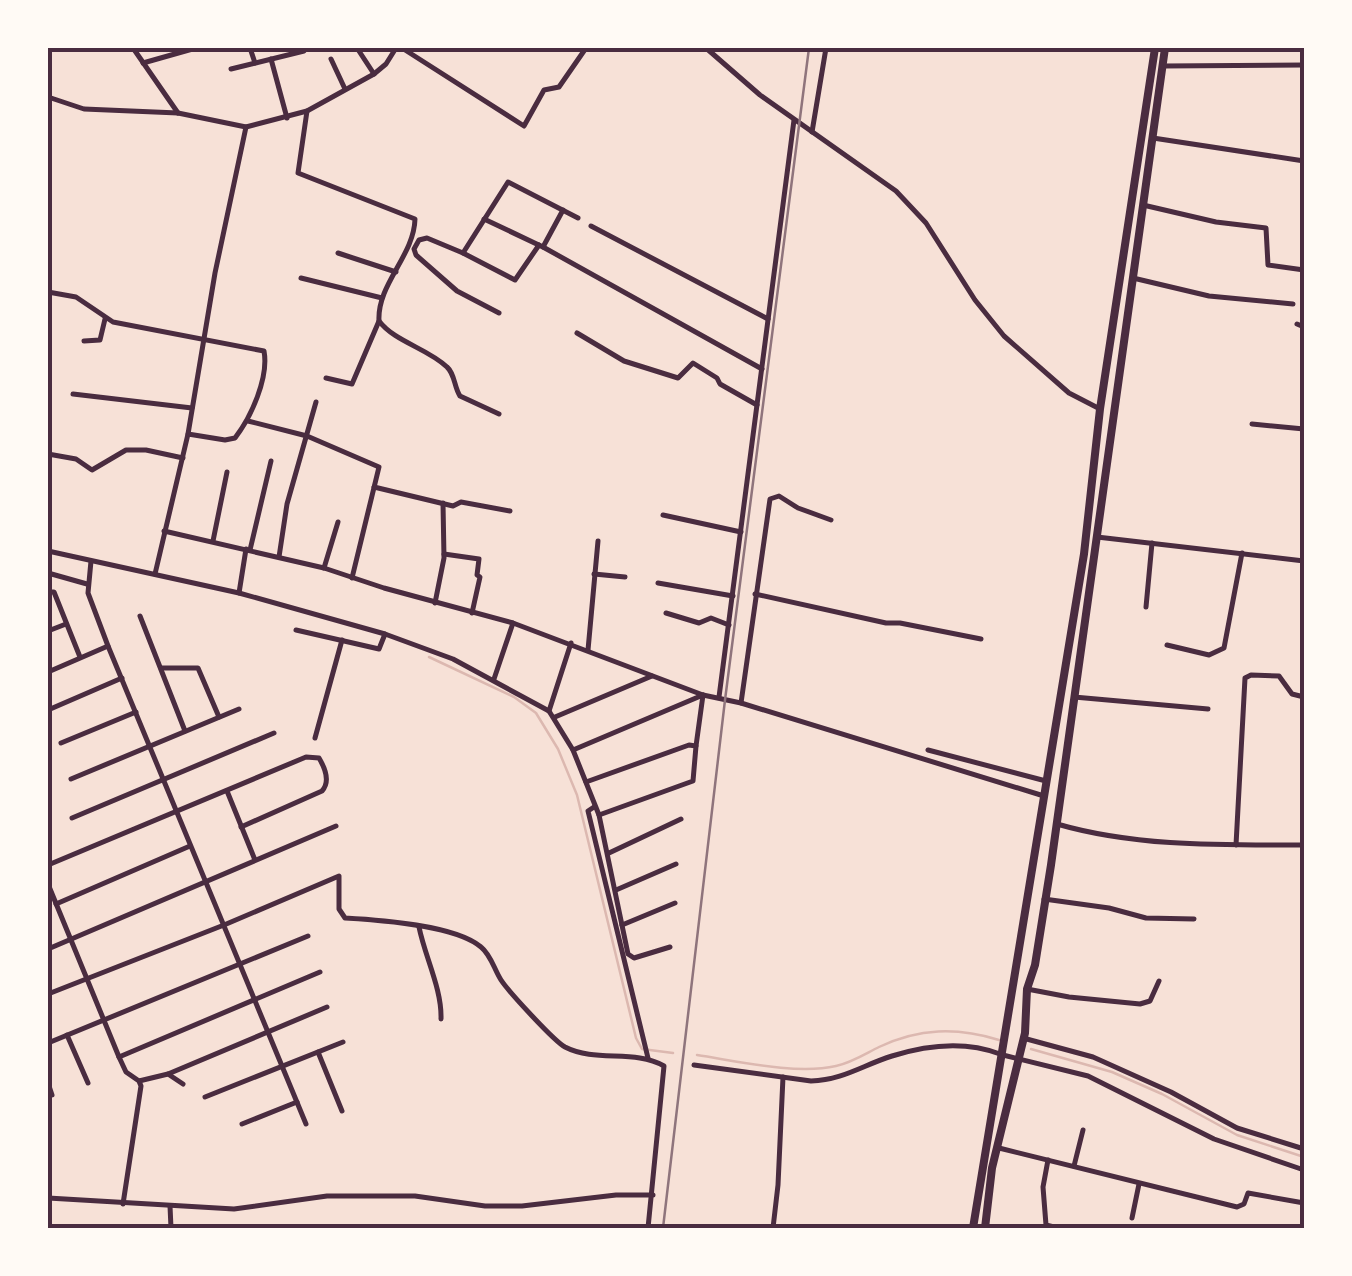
<svg xmlns="http://www.w3.org/2000/svg" width="1352" height="1276" font-family="Lato,sans-serif">
<style>
.lines{fill:none;stroke-linecap:round;stroke-linejoin:round}
.stream{stroke:#dcb8b0;stroke-width:2.5}
.minor{stroke:#4a2c40;stroke-width:5}
.tertiary{stroke:#4a2c40;stroke-width:5}
.trunk{stroke:#4a2c40;stroke-width:8}
.rail{stroke:#8f747c;stroke-width:2.5}
.neatline{fill:none;stroke:#4a2c40;stroke-width:4}
</style>
<rect width="100%" height="100%" fill="#f7e1d7"/>
<g class="lines">
<g class="stream">
<polyline points="429,657 514,697 536,713 558,749 577,795 636,1038 642,1049 673,1053"/>
<polyline points="1031,1049 1112,1072 1162,1094 1237,1135 1304,1157"/>
<path d="M697 1055C737 1061 796 1075 836 1066 851 1063 865 1054 879 1047 919 1028 957 1027 999 1040"/>
</g>
<g class="minor">
<polyline points="133,48 178,113"/>
<polyline points="250,48 255,63"/>
<polyline points="357,48 374,74"/>
<polyline points="402,48 524,126 544,90 559,87 586,48"/>
<polyline points="706,48 760,95 896,191 926,223 975,300 1004,336 1069,393 1100,409"/>
<polyline points="271,59 287,118"/>
<polyline points="331,59 345,89"/>
<polyline points="143,63 196,48"/>
<polyline points="1163,66 1304,65"/>
<polyline points="231,69 304,51"/>
<polyline points="48,97 84,109 178,113 246,127 307,111 374,74 386,64 396,48"/>
<path d="M307 111 298 173 415 219C414 256 377 284 379 321 395 342 427 348 447 367 455 374 454 387 460 396L499 414"/>
<polyline points="812,132 826,48"/>
<polyline points="1153,138 1304,161"/>
<polyline points="1143,205 1216,222 1266,228 1268,265 1304,270"/>
<polyline points="484,219 543,247 762,369"/>
<polyline points="591,226 768,319"/>
<polyline points="539,245 515,280 463,253 508,182 578,218"/>
<polyline points="543,247 563,210"/>
<polyline points="338,253 396,272"/>
<polyline points="463,253 427,238 419,240 414,249 416,255 457,291 499,313"/>
<polyline points="301,278 382,298"/>
<polyline points="1133,278 1209,296 1293,304"/>
<path d="M48 292 76 297 113 322 264 351C269 378 251 417 235 438L225 440 188 434"/>
<polyline points="1297,324 1304,327"/>
<polyline points="577,333 624,361 678,378 693,363 717,378 720,384 757,405"/>
<polyline points="84,341 100,340 105,319"/>
<polyline points="326,378 352,384 379,321"/>
<polyline points="73,394 192,408"/>
<polyline points="248,421 307,436 379,467 352,578"/>
<polyline points="1252,424 1304,429"/>
<polyline points="48,454 76,459 92,470 126,450 146,450 183,458"/>
<polyline points="374,487 453,506 461,502 510,511"/>
<polyline points="663,515 741,532"/>
<polyline points="164,531 324,568 384,588 513,623 703,695 741,703 1044,796"/>
<polyline points="1097,537 1304,561"/>
<polyline points="213,541 227,472"/>
<polyline points="250,550 271,461"/>
<polyline points="48,551 239,593 385,634 453,659 549,711 573,750 599,815 628,954 634,958 670,947"/>
<polyline points="444,554 479,559 477,575 480,577 472,613"/>
<polyline points="279,557 287,504 316,402"/>
<polyline points="91,561 88,593 108,646 306,1124"/>
<polyline points="324,568 338,522"/>
<polyline points="48,573 87,584"/>
<polyline points="155,574 188,434 215,273 246,127"/>
<polyline points="594,574 625,577"/>
<polyline points="658,583 733,596"/>
<polyline points="48,592 54,592 80,657"/>
<polyline points="239,593 246,549"/>
<polyline points="755,594 886,623 900,623 981,639"/>
<polyline points="435,603 444,558 443,503"/>
<polyline points="1146,607 1152,543"/>
<polyline points="666,613 699,623 711,618 729,625"/>
<polyline points="140,616 185,731"/>
<polyline points="296,630 379,649 385,634"/>
<polyline points="48,631 66,624"/>
<polyline points="1167,645 1209,655 1224,648 1242,553"/>
<polyline points="588,650 598,541"/>
<polyline points="161,668 198,668 219,717"/>
<polyline points="48,672 108,646"/>
<polyline points="494,679 513,623"/>
<polyline points="719,697 794,120"/>
<polyline points="1074,697 1208,709"/>
<polyline points="741,703 770,499 779,496 798,508 831,520"/>
<polyline points="48,710 122,678"/>
<polyline points="549,711 571,643"/>
<polyline points="555,717 652,676"/>
<polyline points="315,738 342,640"/>
<polyline points="61,743 136,712"/>
<polyline points="696,746 703,695"/>
<polyline points="573,750 703,695"/>
<polyline points="928,750 1046,781"/>
<polyline points="71,779 239,709"/>
<polyline points="586,782 689,745 696,746 693,781 599,815"/>
<polyline points="227,791 255,860"/>
<polyline points="594,807 588,811 648,1058"/>
<polyline points="72,818 274,733"/>
<path d="M1057 824C1136 847 1222 845 1304 845"/>
<polyline points="1236,845 1245,678 1251,675 1279,676 1292,694 1304,697"/>
<polyline points="609,853 681,819"/>
<path d="M48 865 306 757 319 758C325 768 331 781 322 791L241 827"/>
<polyline points="48,884 119,1057 126,1072 139,1081 141,1086 123,1204"/>
<polyline points="616,890 676,864"/>
<polyline points="1044,899 1109,908 1146,918 1194,919"/>
<polyline points="56,904 190,846"/>
<polyline points="622,925 675,903"/>
<path d="M419 927C425 957 442 989 441 1019"/>
<polyline points="48,949 336,826"/>
<polyline points="1027,989 1069,997 1140,1004 1150,1001 1159,981"/>
<path d="M48 994 224 925 339 876V909L345 918C380 920 455 925 481 947 491 955 494 969 501 980 509 992 554 1041 565 1047 596 1063 634 1049 664 1066L648 1228"/>
<polyline points="67,1035 88,1083"/>
<polyline points="1023,1038 1093,1057 1171,1092 1237,1128 1304,1149"/>
<polyline points="48,1043 308,936"/>
<polyline points="318,1052 342,1111"/>
<polyline points="119,1057 320,972"/>
<path d="M694 1065 811 1081C843 1080 863 1065 892 1056 927 1045 966 1041 1000 1054"/>
<polyline points="168,1074 327,1007"/>
<polyline points="139,1081 168,1074 183,1084"/>
<polyline points="48,1083 52,1095"/>
<polyline points="205,1097 343,1042"/>
<polyline points="242,1124 297,1102"/>
<polyline points="999,1148 1237,1207 1244,1204 1248,1193 1304,1203"/>
<polyline points="1048,1160 1043,1187 1046,1225 1058,1228"/>
<polyline points="1074,1166 1083,1130"/>
<polyline points="48,1198 234,1209 327,1196 415,1196 485,1206 522,1206 616,1195 653,1195"/>
<polyline points="170,1206 171,1228"/>
<polyline points="1132,1218 1139,1184"/>
<polyline points="773,1228 778,1185 783,1077"/>
</g>
<polyline class="tertiary" points="1003,1055 1088,1076 1214,1139 1304,1170"/>
<g class="trunk">
<polyline points="973,1228 1084,554 1100,409 1155,48"/>
<polyline points="985,1228 992,1168 1025,1033 1027,989 1035,965 1051,865 1165,48"/>
</g>
<polyline class="rail" points="663,1228 725,700 809,48"/>
</g>
<rect width="1352" height="1276" fill="none" stroke="#fffaf5" stroke-width="100"/>
<rect x="50" y="50" width="1252" height="1176" class="neatline"/>
</svg>
